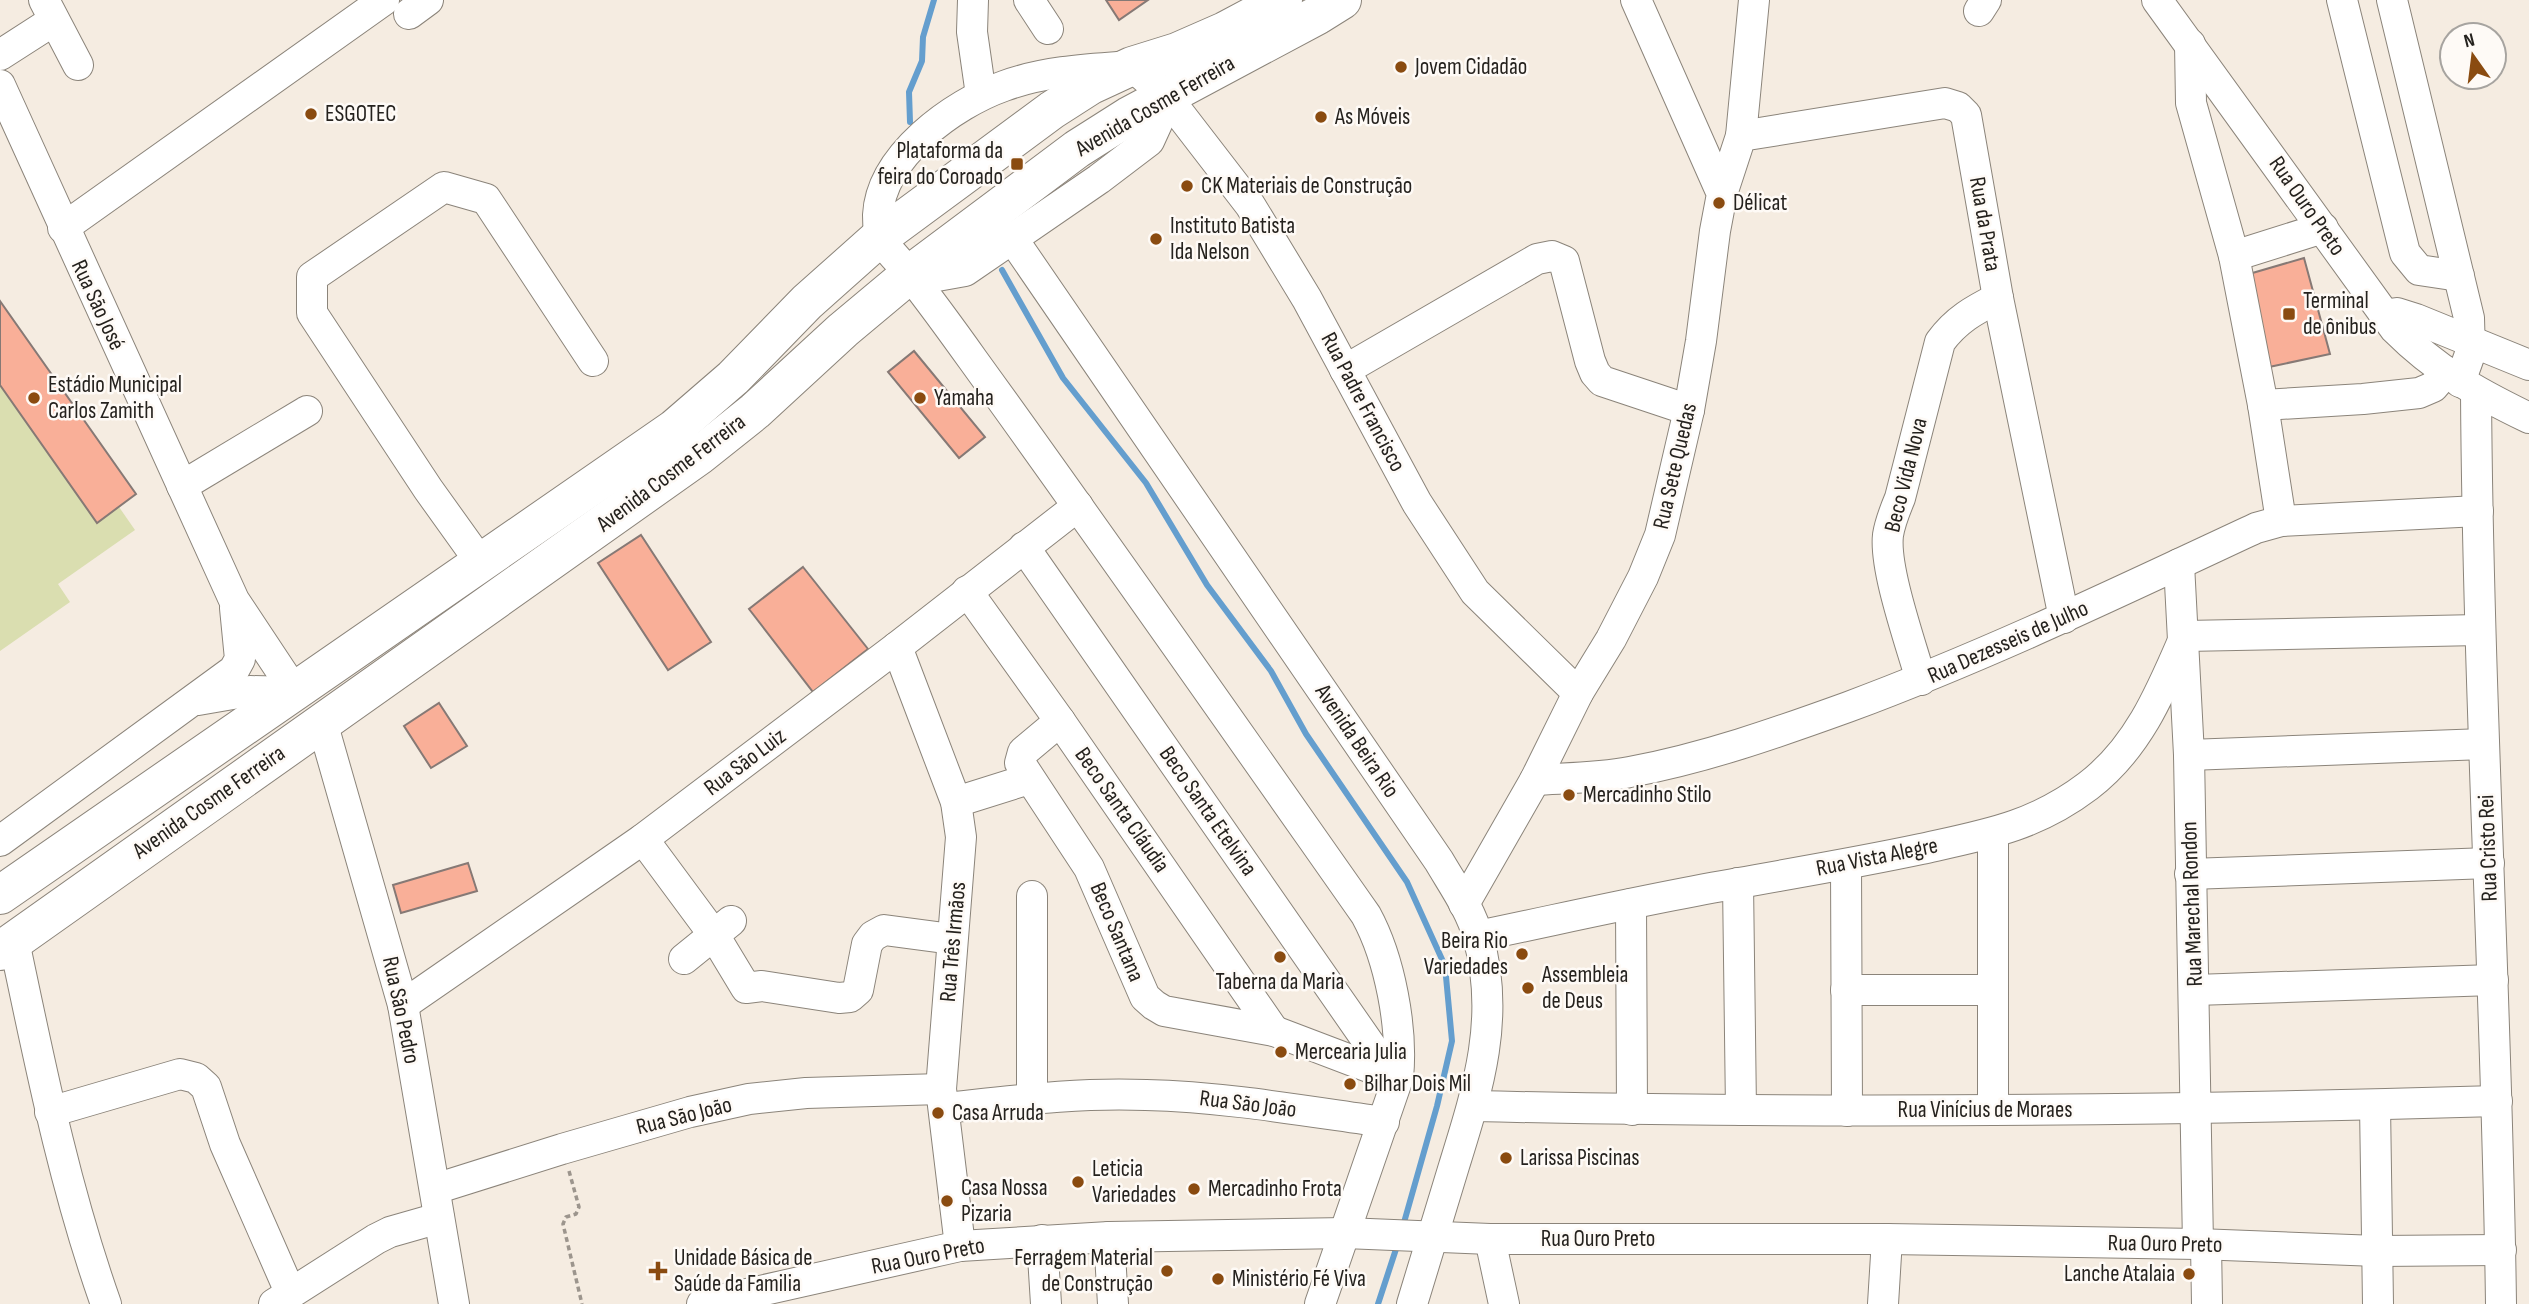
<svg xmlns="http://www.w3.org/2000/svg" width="2529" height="1304" font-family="'Sofia Sans Condensed',sans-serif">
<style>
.green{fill:#dadeb0}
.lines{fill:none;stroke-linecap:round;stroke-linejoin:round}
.stream{stroke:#649ece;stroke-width:6}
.building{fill:#f9af98;stroke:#867975;stroke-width:2}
.minor-casing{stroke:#8b847a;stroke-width:32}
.major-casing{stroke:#8b847a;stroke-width:40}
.path{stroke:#9c958d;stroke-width:3.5;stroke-dasharray:5 3.5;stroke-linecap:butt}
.minor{stroke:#fff;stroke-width:30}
.major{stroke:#fff;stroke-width:38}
.poi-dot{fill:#8a4b10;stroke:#fefaf6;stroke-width:2.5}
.labels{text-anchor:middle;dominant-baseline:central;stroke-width:5;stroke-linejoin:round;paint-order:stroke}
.poi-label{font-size:23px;fill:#25221e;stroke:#fefaf6;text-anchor:start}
.street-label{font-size:23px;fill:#25221e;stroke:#fefaf6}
</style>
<rect width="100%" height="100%" fill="#f5ece1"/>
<polygon class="green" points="0,301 136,494 119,507 135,530 58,584 70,602 0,651"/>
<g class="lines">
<g class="stream">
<polyline points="910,122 909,92 922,61 923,37 934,0"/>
<polyline points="1002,270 1063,378 1146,483 1207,585 1271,671 1306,734 1407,882 1445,966 1452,1041 1437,1106 1403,1226"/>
<polyline points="1378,1304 1398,1243"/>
</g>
</g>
<g class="building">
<polygon points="1106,0 1148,0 1119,20"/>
<polygon points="2304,258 2330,354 2269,367 2249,274"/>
<polygon points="0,301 136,494 97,523 0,385"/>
<polygon points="914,351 985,437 959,458 888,372"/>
<polygon points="641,535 711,642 668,670 598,563"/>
<polygon points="803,567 868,649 813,692 749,609"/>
<polygon points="439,703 467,746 431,768 404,726"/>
<polygon points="468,863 477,891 401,913 393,885"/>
</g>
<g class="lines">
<defs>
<g id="minor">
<polyline points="44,0 78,65"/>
<polyline points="973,0 972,32 981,95"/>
<polyline points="1029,0 1048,29"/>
<path d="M2157 0 2395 329C2436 370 2477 393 2529 418"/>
<polyline points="2342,0 2405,253 2419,270 2459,276"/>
<polyline points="2392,0 2469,318 2470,354 2460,382"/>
<polyline points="1979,11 1986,0"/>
<polyline points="409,14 428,0"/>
<polyline points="2190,44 2191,103 2234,256 2263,405 2281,521"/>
<polyline points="0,55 53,21"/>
<polyline points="0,85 234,600 295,692"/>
<polyline points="1741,136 1754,0"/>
<polyline points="1722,194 1741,136 1945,103 1958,107 1966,115 1998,298 2064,618"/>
<polyline points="63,228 384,0"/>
<path d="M1012 238 1439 861C1453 885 1471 910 1478 937 1501 1017 1478 1089 1454 1166 1440 1212 1426 1258 1412 1304"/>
<polyline points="2234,256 2323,228"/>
<polyline points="910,274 937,276 965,271 1099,179 1149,141 1160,117 1166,96"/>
<polyline points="2384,315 2397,313 2416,319 2529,365"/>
<polyline points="1345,370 1537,259 1552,256 1564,261 1590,361 1595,373 1602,381 1689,410"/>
<path d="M2476 392C2478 696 2497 1000 2501 1304"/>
<polyline points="2263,405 2363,399 2419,393 2433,387 2445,373"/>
<polyline points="182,486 307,411"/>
<polyline points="1024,547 1391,1075"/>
<polyline points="481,563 428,489 312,313 312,277 444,187 486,199 593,361"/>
<polyline points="2179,564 2189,755 2198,1244"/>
<polyline points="967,591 1060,721 1274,1031"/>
<polyline points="897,647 956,802 961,837 941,1089 960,1246"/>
<path d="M1921 680C1911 644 1884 569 1888 535 1890 522 1895 510 1900 498L1940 342C1956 320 1974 310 1998 298"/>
<polyline points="198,700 250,691 295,692"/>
<polyline points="1060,721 1023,752 1020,763 1089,868 1145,997 1154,1005 1164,1011 1274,1031 1395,1077"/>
<polyline points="322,722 403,1005 454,1304"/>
<polyline points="2189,755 2484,744"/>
<path d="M1535 780C1566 778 1599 778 1630 772 1705 758 1776 733 1848 707 1988 655 2121 591 2256 528L2281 521 2478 511"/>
<polyline points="956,802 1029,779"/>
<polyline points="1993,833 1993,1110"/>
<polyline points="643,839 714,935 746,988 762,986 839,998 850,997 858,990 867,944 873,936 884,930 952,939"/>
<polyline points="0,841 234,670 240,659 235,608"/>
<polyline points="1846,865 1847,1111"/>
<polyline points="2190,874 2489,863"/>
<polyline points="1738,883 1741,1110"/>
<polyline points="1032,896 1032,1099"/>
<polyline points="1464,904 1535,780 1578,693 1611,639 1643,577 1660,535 1689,410 1701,341 1715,231 1722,194 1636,0"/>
<polyline points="1631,904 1632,1110"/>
<path d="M1478 936C1565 918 1651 898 1739 883 1800 872 1860 862 1921 849 1985 835 2034 827 2088 786 2138 748 2161 692 2185 636L2479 630"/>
<path d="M14 941C40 1064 64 1186 106 1304"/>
<polyline points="684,959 731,921"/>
<polyline points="1846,990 1993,990"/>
<polyline points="2195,990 2493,980"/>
<polyline points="403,1005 643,839 897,647 1078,506"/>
<polyline points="2375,1105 2378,1304"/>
<path d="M1473 1106C1814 1114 2155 1111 2497 1101"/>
<path d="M944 1108C1011 1101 1079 1092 1146 1095 1226 1097 1305 1111 1384 1122"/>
<polyline points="50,1112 180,1074 196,1078 206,1087 225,1144 290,1292"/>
<polyline points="435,1189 562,1149 690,1112 749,1099 806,1093 941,1089"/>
<polyline points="1109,1237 1113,1304"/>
<polyline points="1490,1239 1504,1304"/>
<polyline points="1042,1240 1046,1304"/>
<polyline points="2206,1244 2207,1304"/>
<polyline points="274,1304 376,1239 390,1232 439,1218"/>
<polyline points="702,1304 960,1246 1109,1237 1345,1233 1490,1239 1887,1239 2198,1244 2377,1251 2501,1250"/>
<path d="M1320 1304 1398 1078C1403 1028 1390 959 1366 915 1236 730 1106 544 973 360 953 332 932 303 910 275 902 263 887 251 881 238 878 232 878 221 878 215 881 156 953 104 1004 86 1045 71 1090 69 1132 66L1166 96 1250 205 1307 299 1417 503 1475 592 1578 693"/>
<polyline points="1883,1304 1887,1239"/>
</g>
<g id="major">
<polyline points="0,895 674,429 733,378 807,302 880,237 1052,110 1091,85 1132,66 1177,52 1225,31 1283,0"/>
<polyline points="0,951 700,455 755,411 843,330 910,274 1077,149 1129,116 1318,15 1342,0"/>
</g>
</defs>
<use href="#minor" class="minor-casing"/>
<use href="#major" class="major-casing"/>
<polyline class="path" points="569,1171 579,1207 576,1214 566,1217 563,1224 582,1304"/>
<use href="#minor" class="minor"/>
<use href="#major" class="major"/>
</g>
<g class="poi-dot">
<circle cx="1401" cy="67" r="7"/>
<circle cx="311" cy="114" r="7"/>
<circle cx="1321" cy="117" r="7"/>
<rect x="1010" y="157" width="14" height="14" rx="3.5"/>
<circle cx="1187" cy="186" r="7"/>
<circle cx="1719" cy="203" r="7"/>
<circle cx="1156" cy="239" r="7"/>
<rect x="2282" y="307" width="14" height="14" rx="3.5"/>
<circle cx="34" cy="398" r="7"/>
<circle cx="920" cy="398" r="7"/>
<circle cx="1569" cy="795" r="7"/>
<circle cx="1522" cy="954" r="7"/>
<circle cx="1280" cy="957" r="7"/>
<circle cx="1528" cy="988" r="7"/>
<circle cx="1281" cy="1052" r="7"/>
<circle cx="1350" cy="1084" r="7"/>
<circle cx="938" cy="1113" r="7"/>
<circle cx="1506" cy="1158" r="7"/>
<circle cx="1078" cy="1182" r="7"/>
<circle cx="1194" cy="1189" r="7"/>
<circle cx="947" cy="1201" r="7"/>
<path d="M654.5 1260.5h7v7h7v7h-7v7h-7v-7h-7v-7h7z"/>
<circle cx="1167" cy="1271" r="7"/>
<circle cx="2189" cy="1274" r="7"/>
<circle cx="1218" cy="1279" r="7"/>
</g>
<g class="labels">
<g class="poi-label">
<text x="1415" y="67">Jovem Cidadão</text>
<text x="325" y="114">ESGOTEC</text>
<text x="1335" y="117">As Móveis</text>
<text x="1003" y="151" text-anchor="end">Plataforma da<tspan x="1003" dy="26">feira do Coroado</tspan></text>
<text x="1201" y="186">CK Materiais de Construção</text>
<text x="1733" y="203">Délicat</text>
<text x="1170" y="226">Instituto Batista<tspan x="1170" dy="26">Ida Nelson</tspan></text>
<text x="2303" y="301">Terminal<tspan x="2303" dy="26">de ônibus</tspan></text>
<text x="48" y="385">Estádio Municipal<tspan x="48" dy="26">Carlos Zamith</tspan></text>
<text x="934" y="398">Yamaha</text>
<text x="1583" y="795">Mercadinho Stilo</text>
<text x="1508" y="941" text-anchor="end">Beira Rio<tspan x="1508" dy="26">Variedades</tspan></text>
<text x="1542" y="975">Assembleia<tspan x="1542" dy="26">de Deus</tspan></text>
<text x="1280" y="982" text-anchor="middle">Taberna da Maria</text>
<text x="1295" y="1052">Mercearia Julia</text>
<text x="1364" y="1084">Bilhar Dois Mil</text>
<text x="952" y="1113">Casa Arruda</text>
<text x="1520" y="1158">Larissa Piscinas</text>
<text x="1092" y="1169">Leticia<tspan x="1092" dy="26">Variedades</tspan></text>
<text x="961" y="1188">Casa Nossa<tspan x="961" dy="26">Pizaria</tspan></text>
<text x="1208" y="1189">Mercadinho Frota</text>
<text x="674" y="1258">Unidade Básica de<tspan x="674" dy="26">Saúde da Familia</tspan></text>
<text x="1153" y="1258" text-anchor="end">Ferragem Material<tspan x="1153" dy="26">de Construção</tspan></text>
<text x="2175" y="1274" text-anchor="end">Lanche Atalaia</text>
<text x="1232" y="1279">Ministério Fé Viva</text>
</g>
<g class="street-label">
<text transform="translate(1155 106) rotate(-30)">Avenida Cosme Ferreira</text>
<text transform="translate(2307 206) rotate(55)">Rua Ouro Preto</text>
<text transform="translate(1985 224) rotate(80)">Rua da Prata</text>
<text transform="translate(98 305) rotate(65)">Rua São José</text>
<text transform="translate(1363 402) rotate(62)">Rua Padre Francisco</text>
<text transform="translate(1675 466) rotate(-77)">Rua Sete Quedas</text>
<text transform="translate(671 473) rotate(-37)">Avenida Cosme Ferreira</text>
<text transform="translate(1906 475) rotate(-76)">Beco Vida Nova</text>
<text transform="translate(2008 642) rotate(-24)">Rua Dezesseis de Julho</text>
<text transform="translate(1357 741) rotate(56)">Avenida Beira Rio</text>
<text transform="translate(745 762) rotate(-37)">Rua São Luiz</text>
<text transform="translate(209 802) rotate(-35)">Avenida Cosme Ferreira</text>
<text transform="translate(1122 810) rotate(55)">Beco Santa Cláudia</text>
<text transform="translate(1208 811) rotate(55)">Beco Santa Etelvina</text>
<text transform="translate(2488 848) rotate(-92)">Rua Cristo Rei</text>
<text transform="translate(1877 857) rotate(-11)">Rua Vista Alegre</text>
<text transform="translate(2192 904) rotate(-92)">Rua Marechal Rondon</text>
<text transform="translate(1117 932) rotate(67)">Beco Santana</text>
<text transform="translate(953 942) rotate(-85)">Rua Três Irmãos</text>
<text transform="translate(401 1010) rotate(78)">Rua São Pedro</text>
<text transform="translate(1248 1104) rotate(7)">Rua São João</text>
<text x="1985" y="1110">Rua Vinícius de Moraes</text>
<text transform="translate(684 1116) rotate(-14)">Rua São João</text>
<text x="1598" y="1239">Rua Ouro Preto</text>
<text transform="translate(2165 1244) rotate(1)">Rua Ouro Preto</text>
<text transform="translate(928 1256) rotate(-11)">Rua Ouro Preto</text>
</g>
</g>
<g transform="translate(2473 56) rotate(346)"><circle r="33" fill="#fefaf6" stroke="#a7a4a0" stroke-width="2"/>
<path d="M0-5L12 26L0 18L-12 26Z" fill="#8a4b10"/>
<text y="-10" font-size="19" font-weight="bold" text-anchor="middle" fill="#25221e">N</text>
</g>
</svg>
